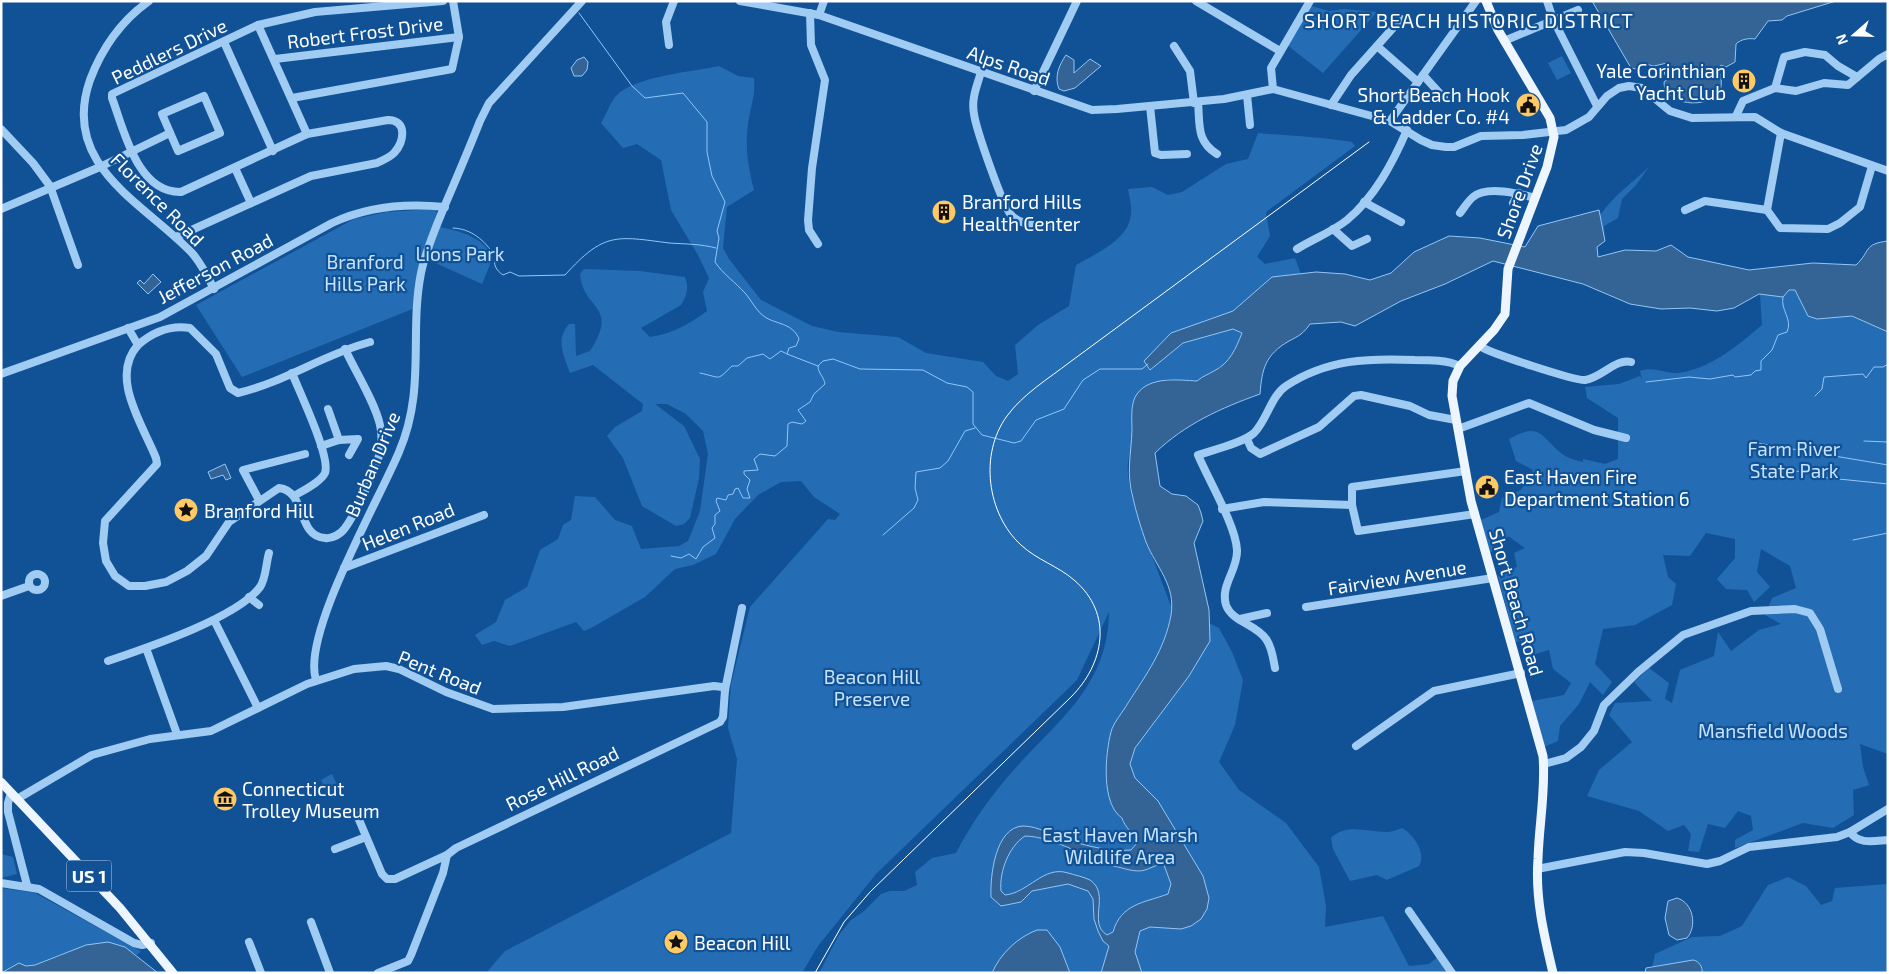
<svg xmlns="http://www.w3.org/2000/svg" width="1889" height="974" font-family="'Exo 2',sans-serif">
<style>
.green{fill:#246db5}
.water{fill:#346495;stroke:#92c6f7;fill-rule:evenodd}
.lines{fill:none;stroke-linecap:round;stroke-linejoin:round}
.stream{stroke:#92c6f7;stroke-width:1}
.minor{stroke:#a0cbf3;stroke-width:8}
.major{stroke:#edf5ff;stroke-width:9}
.tram{stroke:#fff;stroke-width:1}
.labels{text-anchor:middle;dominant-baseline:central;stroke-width:4.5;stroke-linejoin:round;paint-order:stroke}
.shield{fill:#115296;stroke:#b8cbe0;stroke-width:1}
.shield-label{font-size:18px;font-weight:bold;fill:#fff}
.street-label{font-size:19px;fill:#fff;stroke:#115296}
.poi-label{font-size:19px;fill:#fff;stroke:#115296;text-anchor:start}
.park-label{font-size:19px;fill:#c8e3fd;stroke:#115296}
.neighbourhood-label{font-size:20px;letter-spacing:1px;fill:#fff;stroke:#115296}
</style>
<rect width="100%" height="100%" fill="#115296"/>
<g class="green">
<polygon points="1311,6 1329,11 1344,9 1377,12 1323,73 1287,45"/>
<polygon points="1562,56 1571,73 1557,80 1548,63"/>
<path d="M719 66 738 76 754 78C756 95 750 108 748 124 745 149 748 166 754 190L727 207 723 248 729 259 761 300 812 326 838 332 898 337 926 353 983 362 996 376 1008 381 1018 374 1015 345 1038 325 1069 306 1076 265C1097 253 1130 239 1131 213 1132 205 1129 196 1128 189L1152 187 1168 195 1182 192 1226 164 1248 159 1258 133C1290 136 1321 137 1352 142L1355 146 1266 212 1270 236 1257 257 1265 264 1295 258 1301 274 1272 277 1233 311 1204 321 1144 361 1150 370 1183 343 1233 329 1242 333C1236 348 1230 363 1214 371 1208 375 1203 376 1197 381L1166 379C1155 401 1131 439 1128 462 1124 494 1159 571 1170 604L1219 628 1232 652 1243 680 1235 725 1219 762 1239 790 1286 823 1319 867 1326 906 1325 927 1383 916 1409 966 1429 964 1439 956 1450 973H819L839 935 851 920 863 912 881 894 890 891H904L917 885 915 872 932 858 956 853C970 826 986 803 1005 780 1051 725 1108 691 1109 612L1077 680 876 874 818 946 802 973H486L505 951 731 833 737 759 728 728 731 684 750 607 828 519 835 520 840 514 814 497 801 481 781 482 758 495 735 519 716 554 693 565 675 569 645 597 591 628 584 631 576 622 510 646 494 641 482 645 475 635 496 622 505 600 527 587 540 550 558 539 563 525 571 520 575 496 595 497 615 520 632 526 641 549 679 546 688 541 700 511 708 454 703 431 686 414 667 404H655L684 426 700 459 699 478 690 518 684 524 676 526 642 506 623 458 607 436 615 427 642 411 643 404 593 365 570 373C564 356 555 340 569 324H575L576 356 590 351C620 304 583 311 580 274L584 269 640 271 685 277C689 287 687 296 681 305L641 328 650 337C672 334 689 324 707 311L703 292 709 278 698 255 671 210 661 160 637 144 623 148 601 123C606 115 610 103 616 96 634 76 693 72 719 66Z"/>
<path d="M1649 167 1636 185 1622 199 1618 218 1604 226 1605 241 1597 247 1598 257 1531 239 1538 226 1599 210 1601 214C1614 195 1632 183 1649 167Z"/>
<polygon points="434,209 438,214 418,270 415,308 242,377 196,305 354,219 387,212"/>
<path d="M440 227C462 232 481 236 493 257L482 284 431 261 429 256Z"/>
<path d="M1795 290 1888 332V754L1860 744 1863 767 1869 785 1853 790 1854 815 1833 828 1803 823 1735 848V840L1753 830 1751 816 1738 811 1725 828 1708 824 1699 852 1688 851 1691 834 1684 825 1668 831 1639 811 1587 796 1599 770 1632 742 1609 715 1615 703 1652 701 1634 682 1649 668 1669 683 1665 699 1672 703 1680 670 1714 656 1718 632 1731 651 1759 630 1781 624 1765 615 1772 598 1796 588 1790 566 1761 549 1757 572 1770 587 1754 602 1747 590 1726 589 1717 579 1735 558V539L1706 533 1690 556 1663 555 1668 577 1676 584 1672 605 1635 625 1603 629 1595 664 1612 682 1603 695 1590 682 1579 704 1560 726 1558 741 1544 747 1532 701 1564 695 1571 683 1553 669 1549 650 1526 657 1521 641 1515 642 1498 576 1502 575 1501 572 1517 567 1514 553 1525 548 1508 536 1505 544 1488 554 1481 520 1499 512 1502 498 1521 490 1533 470 1516 461 1509 439C1542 420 1541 439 1565 456 1570 459 1577 460 1583 462V459L1605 464 1618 459V418L1587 398 1585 387 1619 384 1640 376 1642 379 1640 371C1654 366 1665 374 1678 373 1711 369 1738 345 1762 325L1760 294Z"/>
<polygon points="332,774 338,787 334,794 328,796 321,780"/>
<path d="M1402 828C1413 834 1427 853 1419 866L1387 880 1377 875 1350 881 1333 849 1331 838C1346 823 1367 832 1386 832 1391 832 1397 830 1402 828Z"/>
<polygon points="1,854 13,857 17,874 1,878"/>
<polygon points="1788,877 1806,886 1821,905 1832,901 1835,888 1888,884 1888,973 1651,973 1655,954 1692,937 1720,936 1742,926 1768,885"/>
<path d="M1 888 35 893 141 951 137 955C104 934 68 951 35 965L26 966 19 963 1 972Z"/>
</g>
<g class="water">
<path d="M1592 1H1836L1787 16 1782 20 1768 21 1755 39C1749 38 1741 39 1736 44L1735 62 1726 67 1721 65 1717 72 1721 75C1721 80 1722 86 1720 90 1709 111 1663 105 1664 82L1670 77 1665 75 1664 70 1669 65 1667 63 1654 66 1645 64 1636 69 1631 68Z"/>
<path d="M1066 55 1074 60V73L1090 59 1101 66 1075 88 1064 91 1059 89C1054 77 1059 65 1066 55Z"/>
<polygon points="584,57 588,62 587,70 582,76 574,76 571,68 577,60"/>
<path d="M1599 210 1605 241 1597 247 1598 257 1625 250 1656 251 1671 245 1688 257 1749 270 1813 263 1856 265C1871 251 1863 244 1888 241V332L1852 316 1817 319 1808 316 1795 290H1789L1783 297 1759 294 1734 308 1717 311 1690 308 1661 309 1630 304 1583 284 1493 261 1445 284 1401 301 1355 326 1341 322 1310 324C1304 333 1299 336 1289 341 1265 355 1262 369 1260 394 1221 408 1185 424 1155 453L1160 486 1172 494 1186 496 1198 505 1201 513 1203 521 1194 543 1209 610 1210 641 1189 676 1135 748 1130 764 1135 778 1158 801 1203 876 1209 898 1207 909 1201 919 1191 926 1181 929 1150 927 1140 931 1135 952 1142 973H1101L1109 946 1103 941 1098 931 1094 919 1093 899 1088 891 1068 884 1032 891 1021 902 1001 906 991 897C990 877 995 827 1023 826 1039 826 1052 836 1067 840 1088 846 1110 852 1131 850L1137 843C1134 833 1125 828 1122 818 1101 804 1105 755 1111 732 1113 723 1123 712 1128 703 1146 675 1165 649 1171 615 1176 585 1156 567 1146 542 1141 528 1136 512 1133 498 1126 473 1131 455 1132 431 1132 420 1130 403 1137 394 1150 376 1178 380 1197 381 1203 376 1207 375 1214 371 1230 363 1236 348 1242 333L1233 329 1183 343 1150 370 1144 361 1171 333 1233 311 1272 277 1316 272 1345 274 1370 280 1391 273 1414 252 1449 236 1480 238 1525 247 1538 226ZM1025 836C1056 837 1085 858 1114 866 1123 868 1136 873 1145 870 1152 868 1156 864 1164 865L1171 884 1168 894C1143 903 1121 904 1113 932L1107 935C1087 923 1111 894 1090 880 1084 877 1075 875 1068 873 1044 865 1028 893 1005 895L1001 891C999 872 1009 846 1025 836Z"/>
<polygon points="153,274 161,282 148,294 137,283 140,280 144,284"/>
<polygon points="225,464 231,478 226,480 223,475 211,479 208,472"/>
<path d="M1677 898C1694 903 1697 927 1687 938L1677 940 1669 935 1665 918 1668 901Z"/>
<path d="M1037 930H1047L1060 947 1070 973H992C1000 954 1018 937 1037 930Z"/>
<polygon points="108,942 125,947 158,973 1,973 19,963 26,966 35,965 86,945"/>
<path d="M1693 960C1699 961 1703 967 1702 973H1645L1646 968Z"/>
</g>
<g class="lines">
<g class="stream">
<path d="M579 13 632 86 645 98 683 93 707 122V152L712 176 725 202 717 231 719 238 715 262C723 274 735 282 745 293 752 301 756 311 765 317 775 324 793 323 799 339L796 346 789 348 787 354 818 366"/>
<path d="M453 228C472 229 484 240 495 256 493 265 496 270 503 275L510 272 519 276 565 275C604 232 616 236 669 243 685 244 701 244 716 248"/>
<path d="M700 373C723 378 716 381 732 366H738L747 358 763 354 770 359 781 351 787 354"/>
<path d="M1646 382 1689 377 1710 379 1733 375 1735 377 1751 375 1755 371 1761 370V361L1772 350 1778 335 1787 332C1793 319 1780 310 1783 297"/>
<polyline points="1815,396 1822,389 1824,377 1863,374 1866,378 1874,367 1883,367 1888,364"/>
<polyline points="1864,441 1888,442"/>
<polyline points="1751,442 1888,465"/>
<polyline points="1760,465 1770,469 1807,472 1819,477 1888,484"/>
<polyline points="883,535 914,508 918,500 915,488 916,472 940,468 948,461 965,431 975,428"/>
<polyline points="1853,540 1888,533"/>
<path d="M671 556 681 558 689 554 696 559 703 547 715 538 712 528 715 524V515L720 511 716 501 717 498 726 500 728 495 733 494 735 489 738 488 743 498H750L747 489 750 480 744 474V471L758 470 754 459 760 454 775 456 787 446 788 424 792 422 802 424 806 421 798 410 810 402 814 394 825 384C824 377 818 373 818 366L823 361 833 359 860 369 923 370 947 383 967 387 973 392V424L982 435 1014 443 1021 441 1036 420 1064 409 1083 380 1100 369H1142L1148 364"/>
</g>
<g class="minor">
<path d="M149 1C121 21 102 48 90 80 60 166 143 202 192 253 201 263 208 277 214 289"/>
<polyline points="740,1 819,15 1092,110 1117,109 1224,99 1273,89 1390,121 1421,140 1432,145 1446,147 1454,147 1481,136 1523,135 1566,130 1589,117 1607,96 1619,88 1629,86 1642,88 1670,111 1692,118 1755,117 1781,133 1888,171"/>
<polyline points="1196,1 1280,51"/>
<polyline points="1547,1 1553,19 1597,106"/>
<polyline points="810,13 811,45 825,80 812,168 808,220 809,230 818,244"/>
<polyline points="819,15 824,1"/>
<polyline points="258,25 307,134"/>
<polyline points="1504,41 1578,10"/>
<polyline points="224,42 273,151"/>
<polyline points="669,45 666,22 674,1"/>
<polyline points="1174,46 1190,71 1194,103"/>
<polyline points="1377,46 1418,82"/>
<polyline points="275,59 459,37"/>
<path d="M981 72C977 86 971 99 974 114 976 129 1002 204 1011 215 1021 226 1038 225 1051 226"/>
<polyline points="1423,75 1444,98"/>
<polyline points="1775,88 1796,91 1824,83 1848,85 1879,59 1888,54"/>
<polyline points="1273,89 1271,68 1310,1"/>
<polyline points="1034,91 1077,1"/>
<polyline points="1247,95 1250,125"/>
<polygon points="204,96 220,133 178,151 162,114"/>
<polyline points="292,98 452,69 459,37 453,1"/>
<path d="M1198 102C1200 124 1196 141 1217 154"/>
<polyline points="1331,105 1351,75 1401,19"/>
<polyline points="1150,106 1155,153 1161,155 1187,154"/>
<polyline points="1736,116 1743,101 1775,88 1784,57 1805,52 1825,55 1838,66 1857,77"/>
<polyline points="1390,121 1476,1"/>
<polyline points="1,129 33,163 50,186 78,265"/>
<polyline points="235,168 251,203"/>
<polyline points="1364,202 1401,222"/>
<polyline points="1513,203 1519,193"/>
<polyline points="1,209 100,167 170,133"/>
<polyline points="1685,210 1705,201 1767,210"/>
<polyline points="1767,210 1780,228 1828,229 1840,223 1860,207 1872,166"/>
<polyline points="1767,210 1781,133"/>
<path d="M1460 213C1464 208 1468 201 1473 197 1487 185 1520 194 1535 198"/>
<polyline points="1333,229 1352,246 1367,239"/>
<path d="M176 237 311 176 377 163C383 160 389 158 394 153 404 142 408 120 388 120L307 134 181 192C137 193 124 130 112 98V94L258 25 315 12 443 1"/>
<path d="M1297 249C1313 239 1332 232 1347 220 1375 197 1393 162 1407 130"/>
<path d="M128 328 138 345C109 377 143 425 156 458L157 464 105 521 103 543 106 561 115 576 129 586H145L166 582 187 571 206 556 229 522 279 488C307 491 296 536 325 538 332 539 341 534 345 528 355 515 376 469 380 452 382 443 382 434 380 425 375 402 355 371 345 349"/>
<path d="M138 345C153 332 171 325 190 328L216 354 230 388 238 393C285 382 324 354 370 342"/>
<path d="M1480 346C1489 353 1576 381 1585 380 1601 378 1616 358 1631 362"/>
<path d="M292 373C299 391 331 457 325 473 321 482 302 491 294 496"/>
<path d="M1 374 160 317 332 223C368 206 406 203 445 207"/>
<polyline points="328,409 339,440"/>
<polyline points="1458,429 1529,403 1594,430 1626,438"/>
<polyline points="1247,439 1251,448 1260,454 1319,427 1354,396 1361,395 1410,406 1429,415 1456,420"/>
<polyline points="321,446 339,440 358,439 349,455"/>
<polyline points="1466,471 1352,487 1352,505 1358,531 1475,514"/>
<polyline points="259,500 243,470 305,454"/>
<polyline points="1222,509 1264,502 1352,505"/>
<polyline points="344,568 484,515"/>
<circle cx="37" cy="582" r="8"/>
<polyline points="1,596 29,586"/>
<polyline points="249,597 259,605"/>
<polyline points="1306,607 1493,578"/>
<polyline points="1240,619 1267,613"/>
<polyline points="214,620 258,708"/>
<polyline points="146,648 177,734"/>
<path d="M108 661C146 648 237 618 260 587 266 579 266 563 269 553"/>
<path d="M1275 668C1273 658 1272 647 1266 639 1256 624 1232 622 1226 605 1220 585 1238 570 1237 550 1236 526 1208 479 1198 455 1213 450 1243 443 1254 433 1267 420 1271 396 1286 386 1327 359 1369 358 1415 360 1430 360 1447 360 1460 366"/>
<path d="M316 680C301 635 379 500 399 452 426 389 409 335 421 273 426 249 436 227 445 205 457 177 469 149 480 121L489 103 582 1"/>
<polyline points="1356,746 1434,691 1521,673"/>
<polyline points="1544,764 1566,758 1581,747 1594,731 1604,705 1638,672 1683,635 1751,611 1795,609 1810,613 1820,629 1838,689"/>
<polyline points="11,793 8,803 8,812 27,885"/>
<polyline points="17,799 92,755 150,739 211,731 307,684 354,669 386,666 399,669 446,692 493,709 563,707 714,686 722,687 725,690"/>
<polyline points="357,815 382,874 387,879 395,879 447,855"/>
<path d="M1850 832C1859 845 1874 841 1888 840"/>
<polyline points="335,849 366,837"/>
<polyline points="1537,869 1625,852 1644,853 1707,864 1720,861 1749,847 1837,837 1850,832 1888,809"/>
<polyline points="1,883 39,889 134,943 142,945 151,943"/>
<polyline points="1409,911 1452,973"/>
<polyline points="311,922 330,973"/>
<polyline points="249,942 261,973"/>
<polyline points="378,973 408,961 411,955 443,873 447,855 456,848 720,722 723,717 725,690 742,608"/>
</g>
<g class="major">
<path d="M1486 1 1498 30 1550 118 1554 137 1547 167 1508 269 1505 314 1494 330 1460 366 1453 381 1452 396 1471 501 1543 756C1546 790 1539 824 1538 859 1535 898 1544 935 1553 973"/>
<polyline points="1,782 120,908 173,973"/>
</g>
<path class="tram" d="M815 973 844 922 870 892 1071 697C1104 664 1114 614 1074 580 1058 566 1037 560 1021 545 987 514 979 454 1007 416 1023 394 1048 379 1070 362L1369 142"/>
</g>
<defs>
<symbol id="building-disc" viewBox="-11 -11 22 22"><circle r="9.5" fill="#ffc963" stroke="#115296"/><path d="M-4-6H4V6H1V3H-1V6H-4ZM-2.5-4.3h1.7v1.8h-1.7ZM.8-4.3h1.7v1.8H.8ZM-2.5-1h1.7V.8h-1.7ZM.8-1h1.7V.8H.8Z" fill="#111"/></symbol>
<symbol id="civic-disc" viewBox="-11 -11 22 22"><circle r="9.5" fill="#ffc963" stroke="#115296"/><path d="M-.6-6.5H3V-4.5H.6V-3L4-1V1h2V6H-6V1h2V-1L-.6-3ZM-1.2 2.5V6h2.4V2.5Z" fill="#111"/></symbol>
<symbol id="sight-disc" viewBox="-11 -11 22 22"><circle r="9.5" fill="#ffc963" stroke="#115296"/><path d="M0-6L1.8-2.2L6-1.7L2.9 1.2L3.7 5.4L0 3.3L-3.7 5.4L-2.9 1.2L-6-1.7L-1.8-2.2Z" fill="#111"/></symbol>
<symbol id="museum-disc" viewBox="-11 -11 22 22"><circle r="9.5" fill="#ffc963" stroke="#115296"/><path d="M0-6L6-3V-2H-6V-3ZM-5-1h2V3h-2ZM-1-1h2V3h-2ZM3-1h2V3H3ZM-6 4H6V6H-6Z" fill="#111"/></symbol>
</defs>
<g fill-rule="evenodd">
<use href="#building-disc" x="1730" y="67" width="28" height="28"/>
<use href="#civic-disc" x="1514" y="91" width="28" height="28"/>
<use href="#building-disc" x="930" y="198" width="28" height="28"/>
<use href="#civic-disc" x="1473" y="473" width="28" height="28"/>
<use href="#sight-disc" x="172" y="496" width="28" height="28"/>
<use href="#museum-disc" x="211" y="785" width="28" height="28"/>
<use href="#sight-disc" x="662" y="928" width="28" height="28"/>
</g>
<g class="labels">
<rect class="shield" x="66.5" y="860.5" width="45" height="31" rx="4"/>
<g class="shield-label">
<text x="89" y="876">US 1</text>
</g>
<g class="street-label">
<text transform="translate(365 32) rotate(-7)">Robert Frost Drive</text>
<text transform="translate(169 51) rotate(-26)">Peddlers Drive</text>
<text transform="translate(1009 65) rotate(19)">Alps Road</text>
<text transform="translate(1519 191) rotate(-70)">Shore Drive</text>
<text transform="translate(158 199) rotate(45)">Florence Road</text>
<text transform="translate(215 268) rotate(-28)">Jefferson Road</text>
<text transform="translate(372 464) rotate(-67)">Burban Drive</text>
<text transform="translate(408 526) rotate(-22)">Helen Road</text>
<text transform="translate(1397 577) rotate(-9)">Fairview Avenue</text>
<text transform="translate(1517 602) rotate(74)">Short Beach Road</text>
<text transform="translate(440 672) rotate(22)">Pent Road</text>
<text transform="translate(562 778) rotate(-26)">Rose Hill Road</text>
</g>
<g class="poi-label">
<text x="1726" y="70" text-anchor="end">Yale Corinthian<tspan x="1726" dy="22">Yacht Club</tspan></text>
<text x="1510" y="94" text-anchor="end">Short Beach Hook<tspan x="1510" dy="22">&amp; Ladder Co. #4</tspan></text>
<text x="962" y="201">Branford Hills<tspan x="962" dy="22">Health Center</tspan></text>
<text x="1504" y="476">East Haven Fire<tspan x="1504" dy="22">Department Station 6</tspan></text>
<text x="204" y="510">Branford Hill</text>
<text x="242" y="788">Connecticut<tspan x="242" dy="22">Trolley Museum</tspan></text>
<text x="694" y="942">Beacon Hill</text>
</g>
<g class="park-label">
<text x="460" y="253">Lions Park</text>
<text x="365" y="261">Branford<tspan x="365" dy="22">Hills Park</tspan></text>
<text x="1794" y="448">Farm River<tspan x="1794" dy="22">State Park</tspan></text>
<text x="872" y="676">Beacon Hill<tspan x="872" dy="22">Preserve</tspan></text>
<text x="1773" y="730">Mansfield Woods</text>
<text x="1120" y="834">East Haven Marsh<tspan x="1120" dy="22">Wildlife Area</tspan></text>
</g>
<g class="neighbourhood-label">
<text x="1469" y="20">SHORT BEACH HISTORIC DISTRICT</text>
</g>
</g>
<rect width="1889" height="974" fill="none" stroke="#ffffff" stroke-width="5"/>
<g transform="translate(1854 35) rotate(250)" stroke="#115296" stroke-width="4" paint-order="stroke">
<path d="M0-4L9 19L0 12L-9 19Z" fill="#ffffff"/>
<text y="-8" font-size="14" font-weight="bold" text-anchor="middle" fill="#ffffff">N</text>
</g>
</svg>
